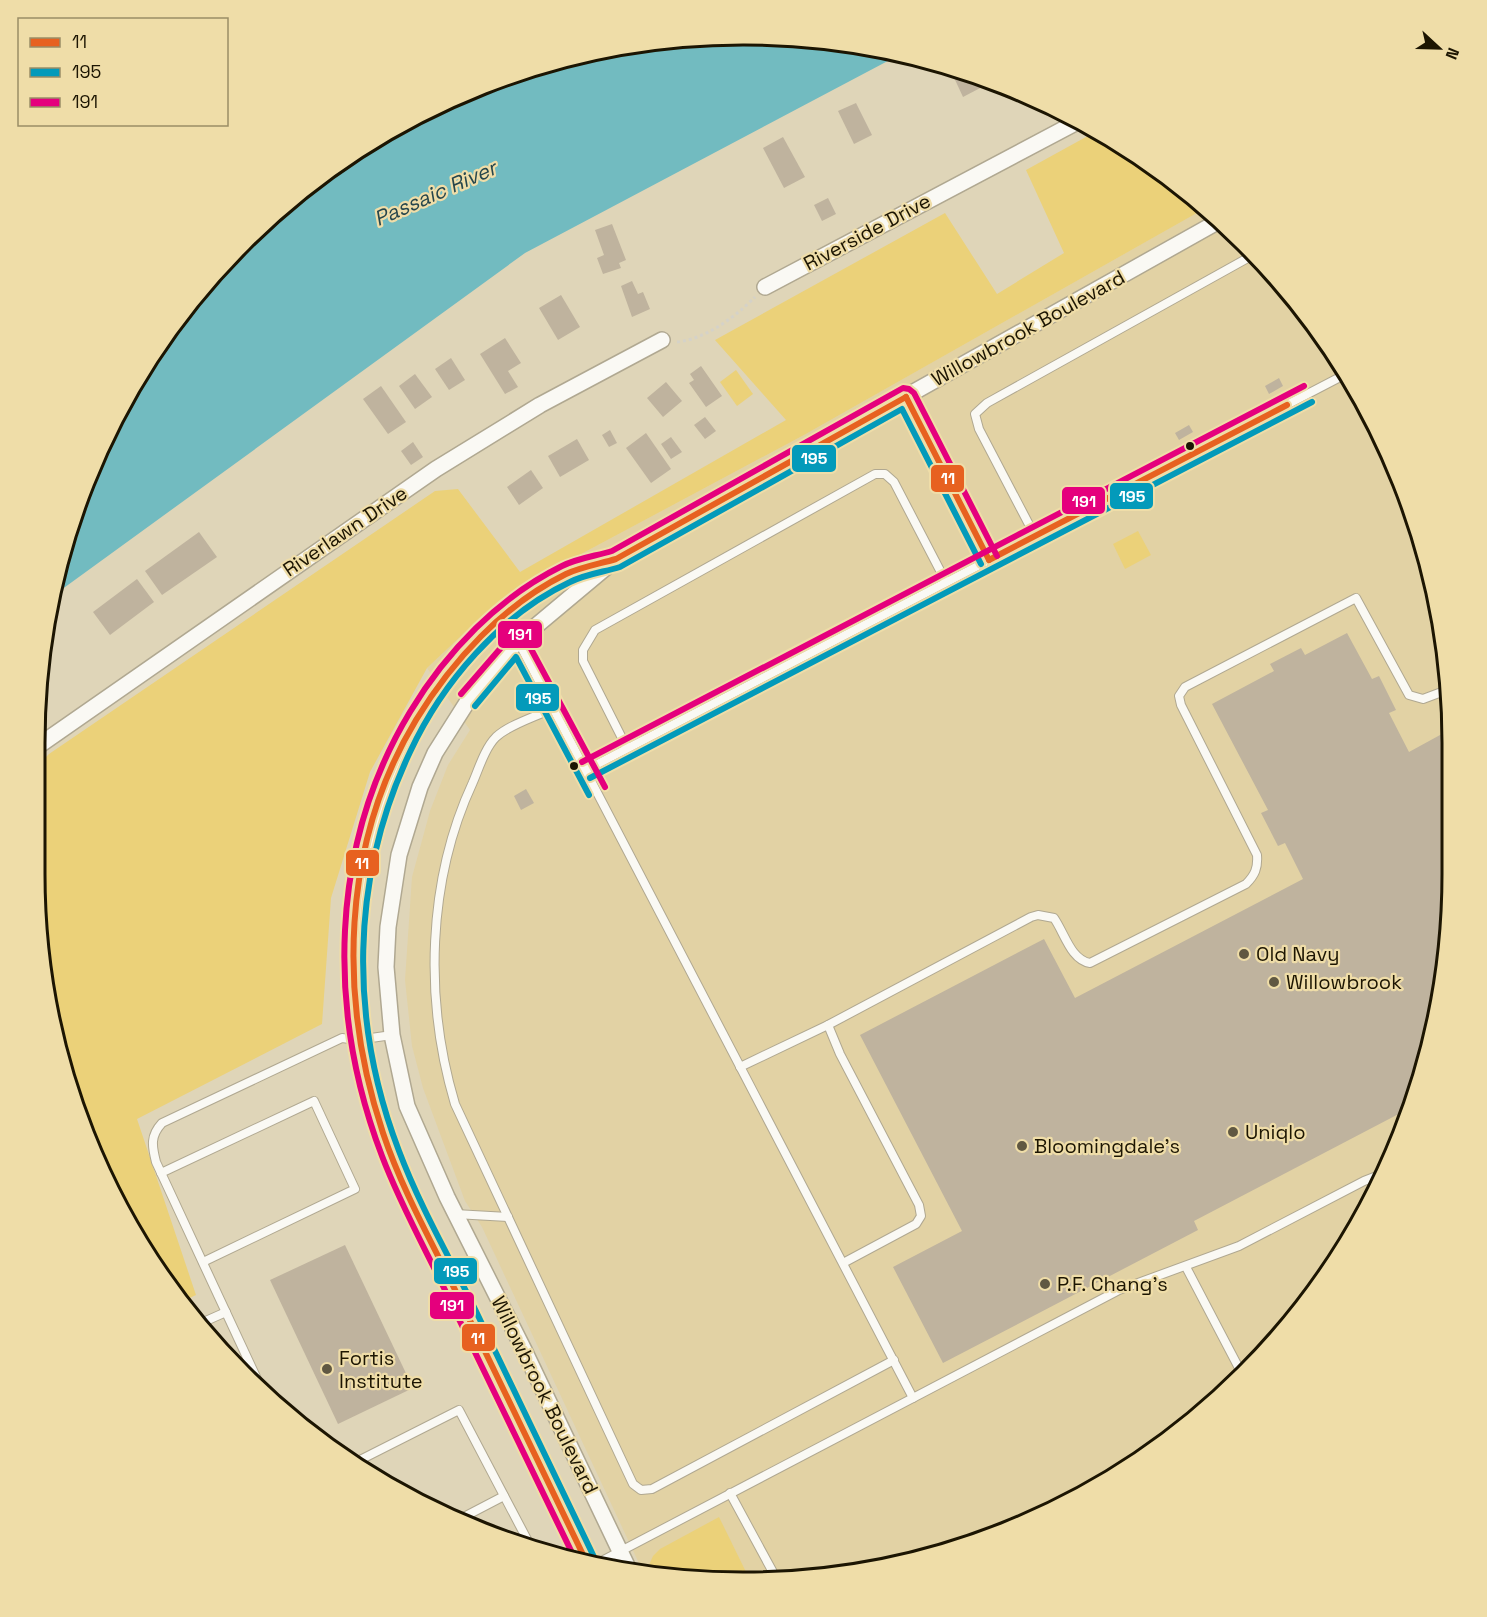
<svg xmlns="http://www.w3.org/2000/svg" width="1487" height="1617" font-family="'Space Grotesk',sans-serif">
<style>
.built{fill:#e2d2a4}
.green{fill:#ebd179}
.water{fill:#72bbc0}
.building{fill:#bfb39e}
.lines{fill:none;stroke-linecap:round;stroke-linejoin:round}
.lane-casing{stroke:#b0a891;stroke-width:10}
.street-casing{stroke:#b0a891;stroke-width:18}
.path{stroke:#d5d2c8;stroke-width:3;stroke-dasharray:3 3;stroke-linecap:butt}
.lane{stroke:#faf9f4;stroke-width:8}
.street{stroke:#faf9f4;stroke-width:15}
.bus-1-casing{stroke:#efdda8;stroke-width:10}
.bus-2-casing{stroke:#efdda8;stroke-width:10}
.bus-3-casing{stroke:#efdda8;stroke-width:10}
.bus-1{stroke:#e76120;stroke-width:6}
.bus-2{stroke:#039aba;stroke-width:6}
.bus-3{stroke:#e5007d;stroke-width:6}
.bus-dot{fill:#1c1502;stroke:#efdda8;stroke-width:2}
.poi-dot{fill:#605842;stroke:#efdda8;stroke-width:2}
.labels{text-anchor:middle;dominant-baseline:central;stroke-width:4.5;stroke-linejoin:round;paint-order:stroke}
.street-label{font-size:20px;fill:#1c1502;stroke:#efdda8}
.poi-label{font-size:20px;fill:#1c1502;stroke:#efdda8;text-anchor:start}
.water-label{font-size:21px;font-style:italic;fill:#26464c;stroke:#efdda8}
.rim{fill:none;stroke:#1c1502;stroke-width:3}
.line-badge{stroke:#efdda8;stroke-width:2}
.badge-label{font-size:16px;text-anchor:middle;font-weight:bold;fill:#fff}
</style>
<rect width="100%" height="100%" fill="#dfd5b8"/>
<polygon class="built" points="1204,209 1245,242 1333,350 1399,472 1439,606 1452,743 1446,966 1415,1102 1357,1228 1276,1341 1138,1463 1015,1529 881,1569 697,1581 643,1572 482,1227 465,1201 423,1088 412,1046 405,980 412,877 430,811 448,765 470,730 427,668 476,622 525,584 804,435"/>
<g class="green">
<polygon points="1095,132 1138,154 1204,209 804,435 525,584 476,622 427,668 370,772 331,898 322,1024 137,1119 196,1295 179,1303 107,1187 48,1012 35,873 40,763 49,754 435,491 458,489 520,572 786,420 715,340 945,213 997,294 1064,253 1026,170"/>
<polygon points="736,370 753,394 737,406 720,382"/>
<polygon points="1138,531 1151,555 1125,569 1113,544"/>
<polygon points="719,1517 749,1578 697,1581 646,1572 653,1556 660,1549"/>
</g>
<polygon class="water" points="744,35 882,48 901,54 525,253 50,598 89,472 154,349 242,242 350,154 472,88 606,48"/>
<g class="building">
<polygon points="950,69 981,78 984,86 963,97"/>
<polygon points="856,103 872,135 854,144 838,111"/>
<polygon points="783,137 805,177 784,188 763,148"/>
<polygon points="828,198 836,214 822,221 814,205"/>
<polygon points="612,224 626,260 619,263 621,268 603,274 597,258 604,255 595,230"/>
<polygon points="632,281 638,294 643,292 650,309 632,317 621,286"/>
<polygon points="561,295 580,327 558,340 539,308"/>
<polygon points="505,338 521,363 508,371 518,387 505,394 480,354"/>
<polygon points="451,358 465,380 449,390 435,369"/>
<polygon points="701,366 722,396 706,407 689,383 694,380 690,374"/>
<polygon points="415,374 432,397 415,409 399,386"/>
<polygon points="1279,378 1283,386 1269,394 1265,386"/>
<polygon points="666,382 682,401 663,417 647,398"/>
<polygon points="381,386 406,422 388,434 363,399"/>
<polygon points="705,417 716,431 705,439 694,425"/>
<polygon points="1189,425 1193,432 1179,440 1175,433"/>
<polygon points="610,430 617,443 609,447 602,435"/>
<polygon points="646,433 671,469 651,483 626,448"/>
<polygon points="671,437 682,452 671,459 661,444"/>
<polygon points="577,439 589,460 560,477 548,456"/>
<polygon points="413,442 423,457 411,465 401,451"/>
<polygon points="531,470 543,488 519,505 507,487"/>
<polygon points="199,532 217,557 162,595 145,571"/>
<polygon points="137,579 154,602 110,635 93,612"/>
<polygon points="1347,633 1372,679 1379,676 1396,710 1389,713 1409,752 1451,729 1446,966 1412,1107 1194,1221 1198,1230 943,1363 893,1267 962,1231 860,1035 1044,939 1075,998 1303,879 1285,843 1278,846 1261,813 1268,810 1212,704 1274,671 1270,664 1301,648 1305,655"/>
<polygon points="526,789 534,803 521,810 514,796"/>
<polygon points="345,1245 413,1388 338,1424 270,1280"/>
</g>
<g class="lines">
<defs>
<g id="lane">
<polyline points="906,397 989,560"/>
<polyline points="1035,536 979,429 975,414 987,403 1255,254"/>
<polyline points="518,641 913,1398"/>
<path d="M553 708C536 717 510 724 496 737 485 748 479 768 473 782 427 881 424 1000 455 1104L633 1484 641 1490 652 1489 894 1360"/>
<polyline points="627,748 583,661 583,650 595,630 875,474 885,474 894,482 946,582"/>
<polyline points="586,770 1346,374"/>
<polyline points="828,1025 840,1054 919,1205 921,1216 916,1224 845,1262"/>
<path d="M740 1067 828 1025 1031 917 1038 915 1054 918C1065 934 1071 960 1090 963L1246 884C1255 875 1258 868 1257 855L1181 705 1179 696 1185 687 1356 598 1409 695 1423 699 1447 690"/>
<polyline points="161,1173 314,1101 355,1189 203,1262"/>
<polyline points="455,1214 508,1217"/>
<polyline points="1186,1267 1241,1372"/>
<polyline points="199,1324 226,1312"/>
<path d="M264 1394 156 1162C152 1146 150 1136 162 1123L342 1038 357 1040 392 1035"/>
<polyline points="358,1461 459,1410 531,1547"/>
<polyline points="730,1493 775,1576"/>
<polyline points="458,1520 504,1496"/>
<polyline points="596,1564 1119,1290 1239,1246 1364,1181 1382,1174"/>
</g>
<g id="street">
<polyline points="765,287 1077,122"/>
<polyline points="41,744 436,469 540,405 662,340"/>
<path d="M587 1563C545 1477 504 1391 462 1305 436 1249 405 1194 383 1136 332 1000 342 837 420 714 454 659 506 603 566 574 579 568 596 565 610 561"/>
<polyline points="629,1570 524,1350 447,1197 407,1106 392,1035 386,967 388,927 399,855 420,787 435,753 478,685 518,641 616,559 1219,221"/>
</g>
</defs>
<use href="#lane" class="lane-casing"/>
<use href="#street" class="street-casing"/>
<path class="path" d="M677 342C706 339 735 317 755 297"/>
<use href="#lane" class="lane"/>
<use href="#street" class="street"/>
<defs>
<g id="bus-1">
<polyline points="906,397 989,560"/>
<polyline points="989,560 1287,405"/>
<path d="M587 1563C545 1476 504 1390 462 1304 435 1248 403 1193 383 1133 338 998 341 844 416 720 452 661 503 605 566 574 581 567 599 564 616 559L906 397"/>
</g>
<g id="bus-2">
<polyline points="475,706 516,657 589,795"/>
<polyline points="590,778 1312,402"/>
<path d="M595 1559C554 1474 513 1388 472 1303 447 1253 419 1204 399 1151 349 1021 350 879 410 752 442 683 500 615 570 582 586 574 604 572 620 567L902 409 981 564"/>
</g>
<g id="bus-3">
<polyline points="461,694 512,635 523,634 605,787"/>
<polyline points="582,762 1304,386"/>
<path d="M576 1561C536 1478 495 1394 455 1311 431 1259 402 1209 382 1156 327 1012 329 846 410 712 446 652 499 597 562 566 578 558 596 556 612 551L903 388 909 389 914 393 997 556"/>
</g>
</defs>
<use href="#bus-1" class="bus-1-casing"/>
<use href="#bus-2" class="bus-2-casing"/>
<use href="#bus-3" class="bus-3-casing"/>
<use href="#bus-1" class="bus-1"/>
<use href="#bus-2" class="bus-2"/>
<use href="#bus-3" class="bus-3"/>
</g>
<g class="bus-dot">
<circle cx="1190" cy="446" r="5"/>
<circle cx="574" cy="766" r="5"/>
</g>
<g class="poi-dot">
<circle cx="1244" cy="954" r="6"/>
<circle cx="1274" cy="982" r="6"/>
<circle cx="1233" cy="1132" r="6"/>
<circle cx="1022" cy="1146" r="6"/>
<circle cx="1045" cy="1284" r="6"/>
<circle cx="327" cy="1369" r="6"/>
</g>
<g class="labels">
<g class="street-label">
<text transform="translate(867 232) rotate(-28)">Riverside Drive</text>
<text transform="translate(1028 328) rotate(-29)">Willowbrook Boulevard</text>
<text transform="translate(345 531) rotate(-34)">Riverlawn Drive</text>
<text transform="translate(545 1395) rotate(64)">Willowbrook Boulevard</text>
</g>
<g class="poi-label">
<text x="1256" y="954">Old Navy</text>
<text x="1286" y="982">Willowbrook</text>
<text x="1245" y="1132">Uniqlo</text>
<text x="1034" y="1146">Bloomingdale's</text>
<text x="1057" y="1284">P.F. Chang's</text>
<text x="339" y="1358">Fortis<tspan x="339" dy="23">Institute</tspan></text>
</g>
<g class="water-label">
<text transform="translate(435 193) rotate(-24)">Passaic River</text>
</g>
</g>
<path d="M0 0H1487V1617H0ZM743 45H744A698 698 0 0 1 1442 743V874A698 698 0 0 1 744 1572H743A698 698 0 0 1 45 874V743A698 698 0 0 1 743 45Z" fill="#efdda8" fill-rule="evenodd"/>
<path class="rim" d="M743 45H744A698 698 0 0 1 1442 743V874A698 698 0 0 1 744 1572H743A698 698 0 0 1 45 874V743A698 698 0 0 1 743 45Z"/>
<g class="line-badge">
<rect x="791" y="444" width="46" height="29" rx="6" fill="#039aba"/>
<rect x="930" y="464" width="35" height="29" rx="6" fill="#e76120"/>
<rect x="1109" y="482" width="45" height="28" rx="6" fill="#039aba"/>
<rect x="1061" y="486" width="45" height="29" rx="6" fill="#e5007d"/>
<rect x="497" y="620" width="46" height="29" rx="6" fill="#e5007d"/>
<rect x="515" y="683" width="45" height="29" rx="6" fill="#039aba"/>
<rect x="345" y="849" width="35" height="28" rx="6" fill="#e76120"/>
<rect x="433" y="1257" width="45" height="28" rx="6" fill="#039aba"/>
<rect x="429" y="1291" width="46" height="29" rx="6" fill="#e5007d"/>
<rect x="461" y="1323" width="35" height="29" rx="6" fill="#e76120"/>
</g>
<g class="badge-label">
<text x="814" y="464">195</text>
<text x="948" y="484">11</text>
<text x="1132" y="502">195</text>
<text x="1084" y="507">191</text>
<text x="520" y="640">191</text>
<text x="538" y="704">195</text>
<text x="362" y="869">11</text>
<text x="456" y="1277">195</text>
<text x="452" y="1311">191</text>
<text x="478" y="1344">11</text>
</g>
<rect x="18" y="18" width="210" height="108" fill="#efdda8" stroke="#9b8d66" stroke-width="1.5"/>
<rect x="30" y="38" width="30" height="9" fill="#e76120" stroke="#9b8d66" stroke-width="1.5"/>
<text x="72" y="48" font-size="18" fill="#1c1502">11</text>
<rect x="30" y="68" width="30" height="9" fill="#039aba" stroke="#9b8d66" stroke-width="1.5"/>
<text x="72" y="78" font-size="18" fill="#1c1502">195</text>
<rect x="30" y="98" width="30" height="9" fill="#e5007d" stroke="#9b8d66" stroke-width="1.5"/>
<text x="72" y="108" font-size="18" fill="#1c1502">191</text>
<g transform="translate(1439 48) rotate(112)" stroke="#efdda8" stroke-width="4.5" paint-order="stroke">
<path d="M0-4.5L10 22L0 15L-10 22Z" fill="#1c1502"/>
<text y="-9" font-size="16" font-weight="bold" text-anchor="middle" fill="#1c1502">N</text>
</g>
</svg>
